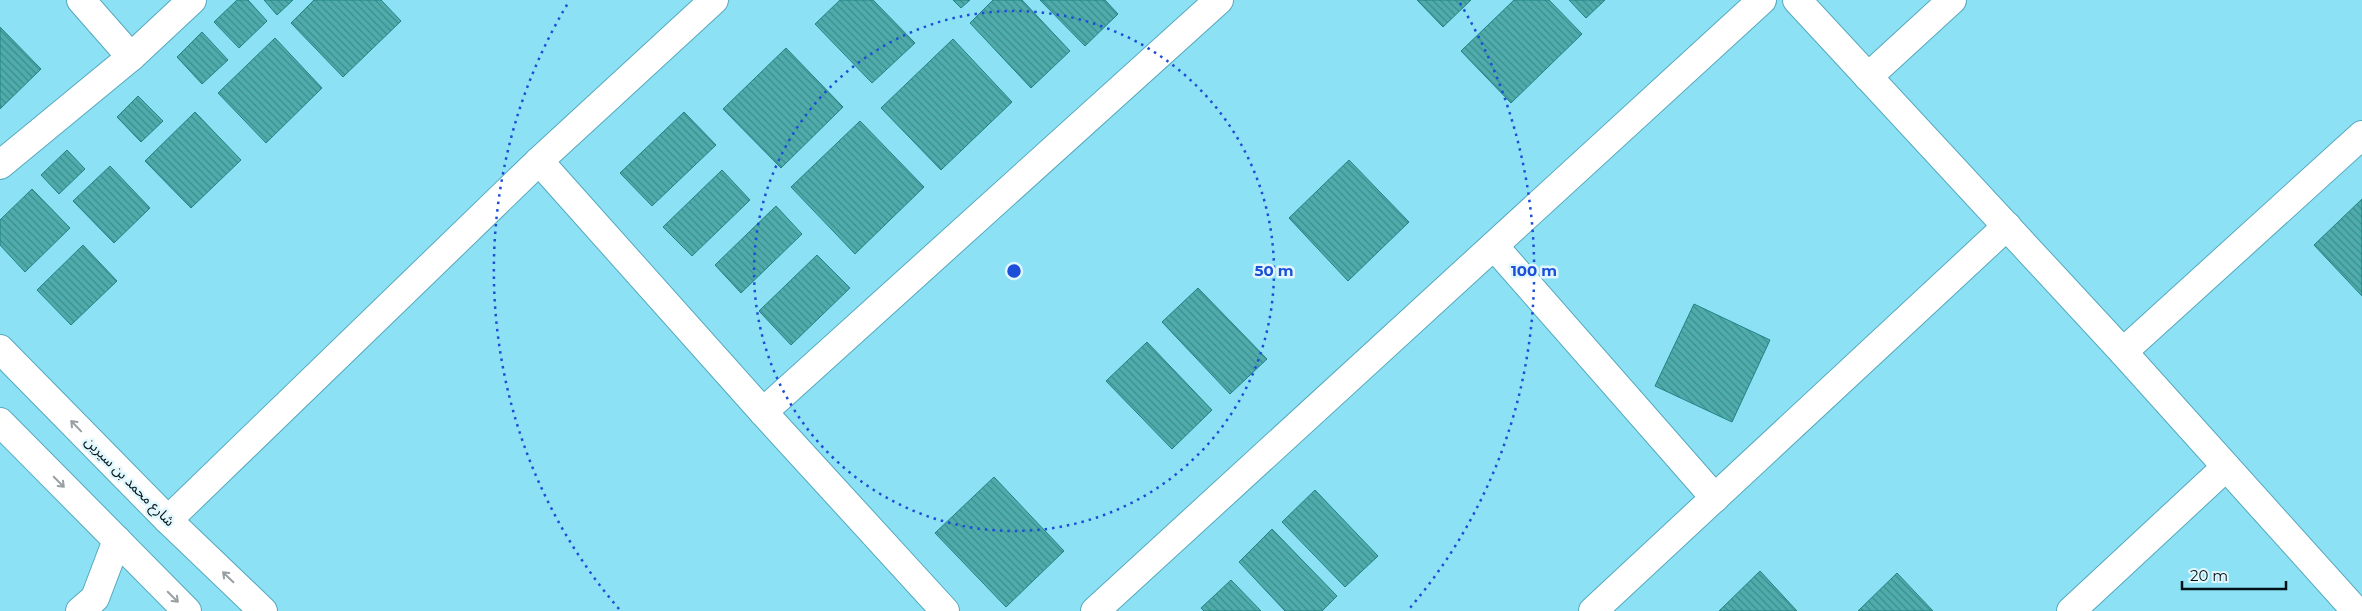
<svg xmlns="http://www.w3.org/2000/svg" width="2362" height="611" font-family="Montserrat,'Noto Sans Arabic',sans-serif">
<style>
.building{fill:url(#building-back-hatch);stroke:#218383}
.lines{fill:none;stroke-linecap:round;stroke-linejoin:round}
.street-casing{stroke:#56a9bd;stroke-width:30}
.secondary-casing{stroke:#56a9bd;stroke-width:30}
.street{stroke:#fff;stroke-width:28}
.secondary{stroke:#fff;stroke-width:28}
.oneway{stroke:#99a0a3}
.ring{fill:none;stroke:#1d4ed8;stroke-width:2.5;stroke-dasharray:2.5 5}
.labels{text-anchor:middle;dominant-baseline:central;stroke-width:5;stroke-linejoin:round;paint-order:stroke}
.street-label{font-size:14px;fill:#001218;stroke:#e0f7fe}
.centre{fill:#1d4ed8;stroke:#e0f7fe;stroke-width:2.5}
.ring-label{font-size:15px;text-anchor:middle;font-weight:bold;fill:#1d4ed8;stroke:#e0f7fe;stroke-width:5;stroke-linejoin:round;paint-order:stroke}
</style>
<defs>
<pattern id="building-back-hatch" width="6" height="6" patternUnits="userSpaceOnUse" patternTransform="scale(1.25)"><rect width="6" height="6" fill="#4facac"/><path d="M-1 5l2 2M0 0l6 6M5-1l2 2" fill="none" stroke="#3f8b8b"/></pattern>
</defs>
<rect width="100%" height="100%" fill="#8de1f5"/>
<g class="building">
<polygon points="237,0 248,0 267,21 239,48 214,22"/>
<polygon points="264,0 293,0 277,15"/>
<polygon points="314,0 381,0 401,21 343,77 291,23"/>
<polygon points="840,0 873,0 915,43 872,83 815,24"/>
<polygon points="953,0 970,0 961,8"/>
<polygon points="993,0 1022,0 1070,51 1031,88 970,23"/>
<polygon points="1040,0 1105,0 1118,14 1085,46"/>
<polygon points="1417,0 1471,0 1443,27"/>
<polygon points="1514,0 1549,0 1582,34 1511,103 1461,51"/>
<polygon points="1569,0 1605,0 1586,18"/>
<polygon points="0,27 41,69 0,109"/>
<polygon points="202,32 228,60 202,84 177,57"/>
<polygon points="275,38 322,88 266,143 218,93"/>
<polygon points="953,39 1012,102 941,170 881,108"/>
<polygon points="786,48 843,107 781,168 723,109"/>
<polygon points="138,96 163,121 141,142 117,117"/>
<polygon points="195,112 241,160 191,208 145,161"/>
<polygon points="684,112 716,145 652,206 620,173"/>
<polygon points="860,121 924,187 855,254 791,187"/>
<polygon points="67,150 85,169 59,194 41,175"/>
<polygon points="1349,160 1409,222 1348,281 1289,218"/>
<polygon points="110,166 150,208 114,243 73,201"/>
<polygon points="722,170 750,200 692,256 663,227"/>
<polygon points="32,189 70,228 25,272 0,245 0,220"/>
<polygon points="2362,199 2362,296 2314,245"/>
<polygon points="776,206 802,234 741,293 715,265"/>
<polygon points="83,245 117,281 71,325 37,290"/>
<polygon points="817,255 850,288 791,345 759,311"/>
<polygon points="1198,288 1267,359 1230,394 1162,322"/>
<polygon points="1694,304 1770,340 1732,422 1655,386"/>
<polygon points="1147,342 1212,410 1172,449 1106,381"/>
<polygon points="994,477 1064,551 1006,607 935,533"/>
<polygon points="1315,490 1378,556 1345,587 1282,522"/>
<polygon points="1272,529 1337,596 1322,611 1285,611 1239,562"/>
<polygon points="1760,571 1797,611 1719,611"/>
<polygon points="1897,573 1933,611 1858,611"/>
<polygon points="1231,580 1261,611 1204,611 1201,608"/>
</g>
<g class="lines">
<defs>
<g id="street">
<polyline points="81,0 131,57"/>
<polyline points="1797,0 2123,352 2356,611"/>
<polyline points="1868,77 1952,0"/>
<polyline points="539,161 763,412 945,611"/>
<polyline points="0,165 131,57 192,0"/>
<polyline points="1494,246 1715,498"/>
<polyline points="2123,352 2362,135"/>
<polyline points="763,412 1219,0"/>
<polyline points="168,520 539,161 714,0"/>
<polyline points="80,611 95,598 117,540"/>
<polyline points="1095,611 1762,0"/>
<polyline points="1593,611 2007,226"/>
<polyline points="2071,611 2226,467"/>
</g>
<g id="secondary">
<polyline points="0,349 168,520 263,611"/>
<polyline points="0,422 187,611"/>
</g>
</defs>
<use href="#street" class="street-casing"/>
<use href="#secondary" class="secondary-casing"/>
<use href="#street" class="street"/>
<use href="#secondary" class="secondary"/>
</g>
<defs><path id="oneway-shaft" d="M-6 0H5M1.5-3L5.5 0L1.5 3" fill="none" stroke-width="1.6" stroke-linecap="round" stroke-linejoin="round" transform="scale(1.25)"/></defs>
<g class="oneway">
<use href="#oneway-shaft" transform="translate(76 426) rotate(-134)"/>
<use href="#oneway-shaft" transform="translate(59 482) rotate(45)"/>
<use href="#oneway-shaft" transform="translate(228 577) rotate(-136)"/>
<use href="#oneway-shaft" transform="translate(173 597) rotate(45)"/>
</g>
<g class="ring">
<circle cx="1014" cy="271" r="260"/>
<path d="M619 609A520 520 0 0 1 568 3M1460 3A520 520 0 0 1 1409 609"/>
</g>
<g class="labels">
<g class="street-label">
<text transform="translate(130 481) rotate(45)">شارع محمد بن سيرين</text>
</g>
</g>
<circle cx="1014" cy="271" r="8" class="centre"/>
<g class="ring-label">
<text x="1274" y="276">50 m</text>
<text x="1534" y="276">100 m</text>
</g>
<path d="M2182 581v8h104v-8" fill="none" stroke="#001218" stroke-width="2.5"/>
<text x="2190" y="581" font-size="15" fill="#001218" stroke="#e0f7fe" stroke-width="4" paint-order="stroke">20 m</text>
</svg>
